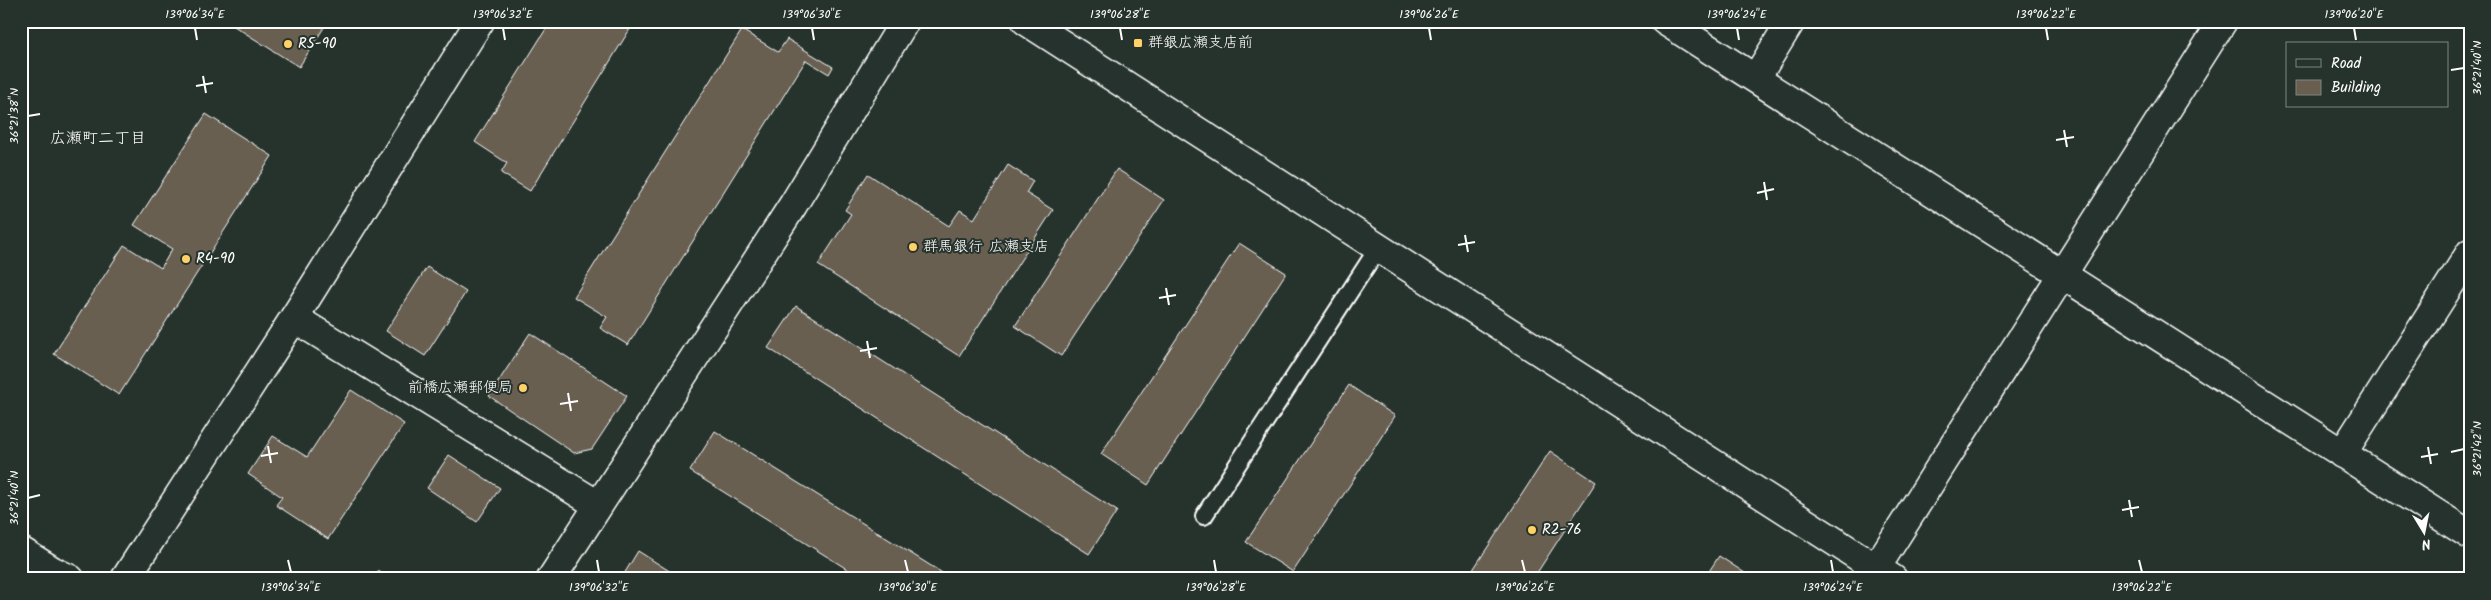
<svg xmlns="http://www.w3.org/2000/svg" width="2491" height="600" font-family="Kalam,'Klee One',sans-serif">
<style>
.building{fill:#685f51;stroke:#fff}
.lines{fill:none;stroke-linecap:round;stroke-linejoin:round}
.lane-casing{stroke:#fff;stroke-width:20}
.street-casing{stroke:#fff;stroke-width:31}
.secondary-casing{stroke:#fff;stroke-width:31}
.lane{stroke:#26332d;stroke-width:16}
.street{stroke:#26332d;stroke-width:28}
.secondary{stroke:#26332d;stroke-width:28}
.ticks{fill:none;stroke:#fff;stroke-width:2}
.poi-dot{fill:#ffd166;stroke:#26332d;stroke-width:2}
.labels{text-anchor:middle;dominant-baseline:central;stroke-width:4;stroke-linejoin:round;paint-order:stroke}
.poi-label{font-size:15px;fill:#fff;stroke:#26332d;text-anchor:start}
.neighbourhood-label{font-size:16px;fill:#fff;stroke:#26332d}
.neatline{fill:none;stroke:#fff;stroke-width:2}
.ticks-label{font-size:12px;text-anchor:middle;fill:#fff}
</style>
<rect width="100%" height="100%" fill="#26332d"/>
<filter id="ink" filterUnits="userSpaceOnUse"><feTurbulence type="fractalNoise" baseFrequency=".02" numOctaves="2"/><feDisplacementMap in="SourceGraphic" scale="10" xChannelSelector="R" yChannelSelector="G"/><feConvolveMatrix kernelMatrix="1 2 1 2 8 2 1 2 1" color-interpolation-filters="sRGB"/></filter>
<g filter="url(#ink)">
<g class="building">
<polygon points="226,21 328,21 299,67"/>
<polygon points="551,21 635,21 530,191 501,173 507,163 475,142"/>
<polygon points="742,30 778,52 787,39 833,67 829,74 806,60 628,345 600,328 607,317 574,297"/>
<polygon points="206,114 272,156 119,395 54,354 124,245 161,268 172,249 134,225"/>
<polygon points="1008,165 1033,181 1026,193 1053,210 959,356 818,265 851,214 845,210 868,174 949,226 960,210 974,219"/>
<polygon points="1117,169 1164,200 1061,356 1015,326"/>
<polygon points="1239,243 1286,273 1148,485 1101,454"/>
<polygon points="427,267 466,292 425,356 386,331"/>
<polygon points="796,306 1117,511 1089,554 768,348"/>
<polygon points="530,333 627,396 592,449 574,453 489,396"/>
<polygon points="1349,385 1395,416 1293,572 1246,542"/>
<polygon points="351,390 404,424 328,539 276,505 282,497 248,474 273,436 307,457"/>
<polygon points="715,431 952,579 863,579 690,471"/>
<polygon points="1550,451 1596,482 1533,579 1467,579"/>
<polygon points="449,455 500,488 477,522 427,488"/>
<polygon points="638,551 682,579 621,579"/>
<polygon points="1719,556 1754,579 1704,579"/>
<polygon points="378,571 391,579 373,579"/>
</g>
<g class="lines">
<defs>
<polyline id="lane" points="1204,516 1378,248"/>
<g id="street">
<polyline points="1665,21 2470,535"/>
<polyline points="1756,78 1791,21"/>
<polyline points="294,318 598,505"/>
<polyline points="2342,454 2470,253"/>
<polyline points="21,551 53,571 70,579"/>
<polyline points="1876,568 2223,21"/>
<polyline points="125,579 294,318 480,21"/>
<polyline points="551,579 793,205 905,21"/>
</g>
<polyline id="secondary" points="1026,21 1893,579"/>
</defs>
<use href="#lane" class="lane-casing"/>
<use href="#street" class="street-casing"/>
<use href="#secondary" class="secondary-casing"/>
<use href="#lane" class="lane"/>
<use href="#street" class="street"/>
<use href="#secondary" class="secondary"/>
</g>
</g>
<path class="ticks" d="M195 28 197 40M503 28 505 40M812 28 814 40M1120 28 1122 40M1429 28 1431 40M1737 28 1739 40M2046 28 2048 40M2354 28 2356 40M2451 70 2464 68M203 76 206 93M196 86 213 83M28 116 40 114M2064 130 2067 147M2056 140 2074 137M1764 182 1767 200M1757 193 1774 189M1465 235 1468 252M1458 245 1475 242M1166 288 1169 305M1159 298 1176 295M867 341 870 358M860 351 877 348M568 393 571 411M560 404 578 401M268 446 271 463M2428 447 2431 464M2451 452 2464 449M261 456 278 453M2421 457 2438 454M28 498 40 495M2129 500 2132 517M2122 510 2139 507M288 560 291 572M597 560 599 572M905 560 908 572M1214 560 1216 572M1522 560 1525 572M1831 560 1833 572M2139 560 2142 572"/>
<g class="poi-dot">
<rect x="1133" y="38" width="10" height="10" rx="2.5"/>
<circle cx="288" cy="44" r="5"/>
<circle cx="913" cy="247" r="5"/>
<circle cx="186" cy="259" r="5"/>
<circle cx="523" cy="388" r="5"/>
<circle cx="1532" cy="530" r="5"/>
</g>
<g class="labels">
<g class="poi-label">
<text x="1148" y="43">群銀広瀬支店前</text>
<text x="298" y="44">R5-90</text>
<text x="923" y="247">群馬銀行 広瀬支店</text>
<text x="196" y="259">R4-90</text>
<text x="513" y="388" text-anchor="end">前橋広瀬郵便局</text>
<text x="1542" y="530">R2-76</text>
</g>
<g class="neighbourhood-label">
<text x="98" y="138">広瀬町二丁目</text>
</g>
</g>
<rect width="2491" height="600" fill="none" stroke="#26332d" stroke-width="55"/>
<rect x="2286" y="42" width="162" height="65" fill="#26332d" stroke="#7d8581"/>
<rect x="2296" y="59" width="25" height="8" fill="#26332d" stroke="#7d8581"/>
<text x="2331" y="68" font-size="15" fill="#ffffff">Road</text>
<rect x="2296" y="80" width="25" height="15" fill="#685f51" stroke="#7d8581"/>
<text x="2331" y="92" font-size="15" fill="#ffffff">Building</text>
<g transform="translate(2424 532) rotate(170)" stroke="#26332d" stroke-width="4" paint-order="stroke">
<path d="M0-4L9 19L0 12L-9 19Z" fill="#ffffff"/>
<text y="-8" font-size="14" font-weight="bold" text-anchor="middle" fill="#ffffff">N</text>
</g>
<rect x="28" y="28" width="2436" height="544" class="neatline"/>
<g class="ticks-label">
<text x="195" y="18">139°06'34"E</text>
<text x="503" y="18">139°06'32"E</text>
<text x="812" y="18">139°06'30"E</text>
<text x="1120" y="18">139°06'28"E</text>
<text x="1429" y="18">139°06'26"E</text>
<text x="1737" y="18">139°06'24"E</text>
<text x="2046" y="18">139°06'22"E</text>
<text x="2354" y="18">139°06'20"E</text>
<text transform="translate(2477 68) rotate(-90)" y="4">36°21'40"N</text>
<text transform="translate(14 116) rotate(-90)" y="4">36°21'38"N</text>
<text transform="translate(2477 449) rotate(-90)" y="4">36°21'42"N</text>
<text transform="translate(14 498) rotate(-90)" y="4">36°21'40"N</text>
<text x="291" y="591">139°06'34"E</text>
<text x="599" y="591">139°06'32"E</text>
<text x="908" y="591">139°06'30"E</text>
<text x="1216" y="591">139°06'28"E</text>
<text x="1525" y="591">139°06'26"E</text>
<text x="1833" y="591">139°06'24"E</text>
<text x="2142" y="591">139°06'22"E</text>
</g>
</svg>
